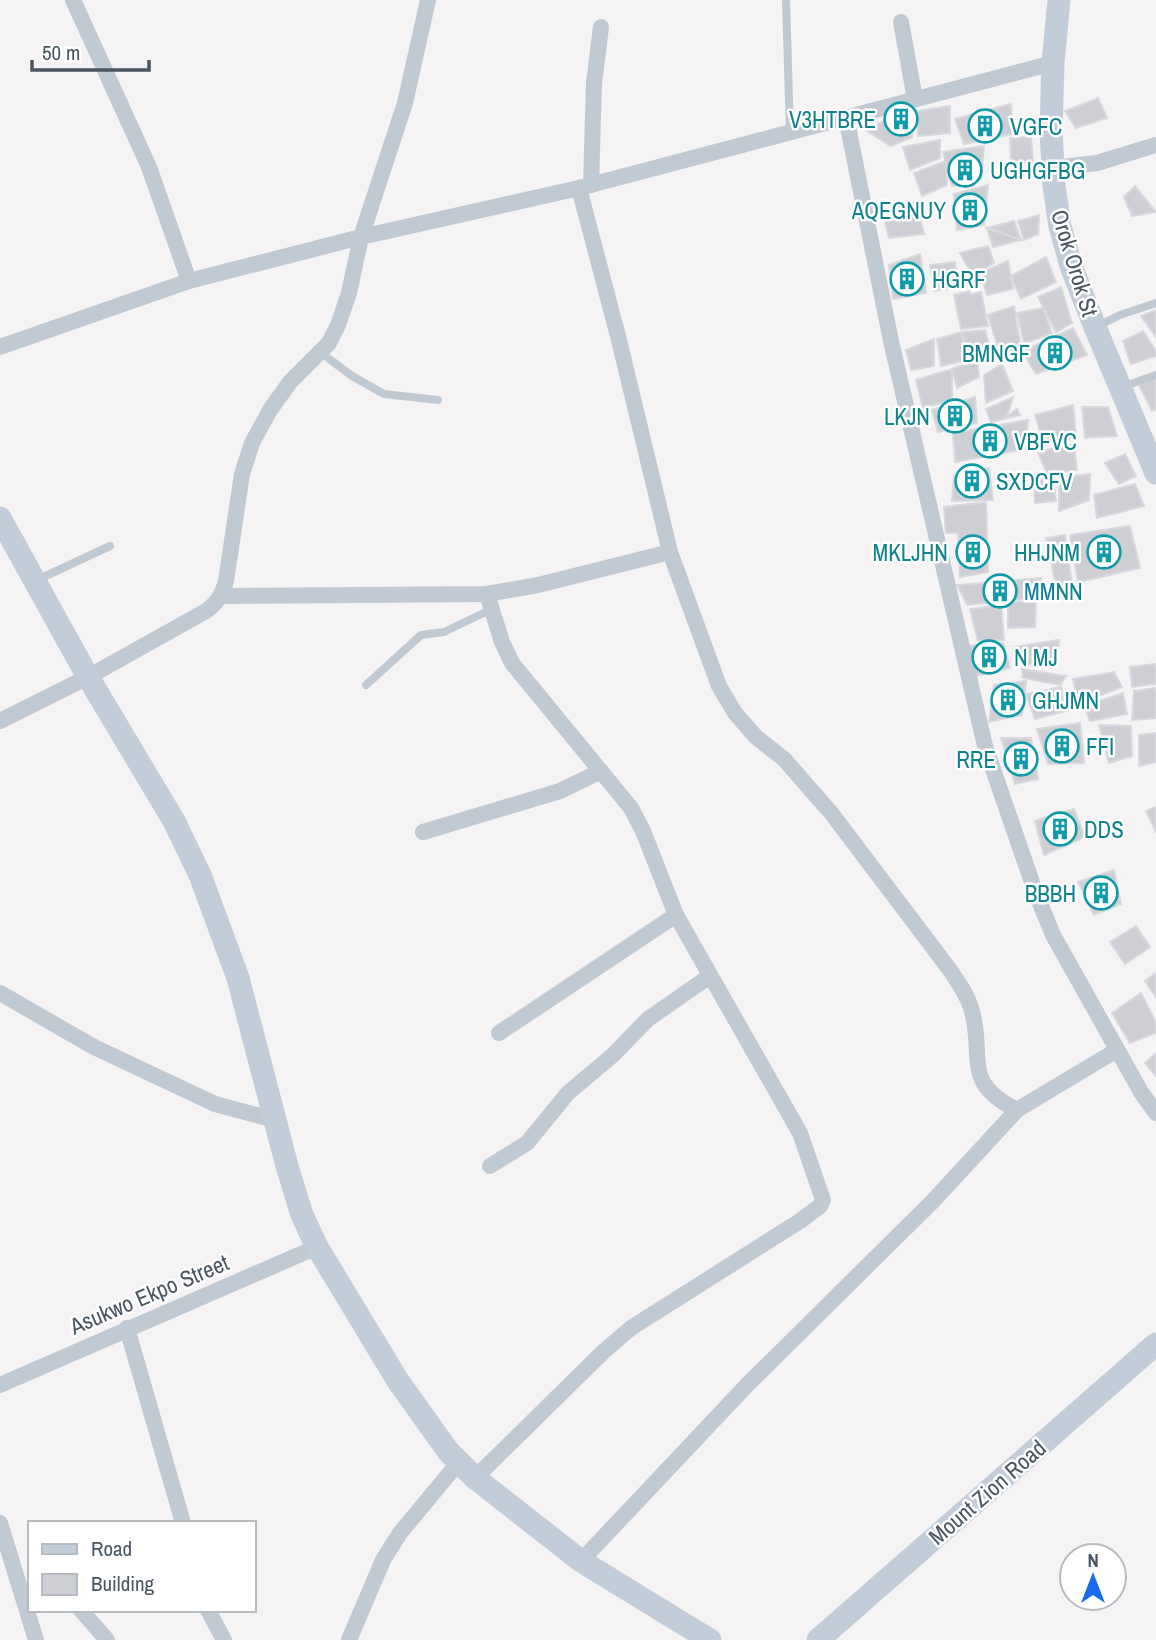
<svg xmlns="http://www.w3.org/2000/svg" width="1156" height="1640" font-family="'Archivo Narrow',sans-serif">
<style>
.building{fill:#cdcfd5;stroke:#d7d9de;stroke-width:2}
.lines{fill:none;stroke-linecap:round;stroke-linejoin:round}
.lane{stroke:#c1c9d2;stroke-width:8}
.street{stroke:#c1c9d2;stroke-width:16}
.secondary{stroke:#c3cdd9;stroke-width:23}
.labels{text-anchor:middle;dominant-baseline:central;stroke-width:5;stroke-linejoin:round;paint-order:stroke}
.culture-label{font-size:23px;fill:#0d838f;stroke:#fff;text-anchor:start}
.street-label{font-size:23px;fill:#495561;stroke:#fff}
</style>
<rect width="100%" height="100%" fill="#f5f3f3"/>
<g class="building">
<polygon points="1098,98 1107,118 1076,128 1065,111"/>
<polygon points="1011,104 1013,134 964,144 955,119"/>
<polygon points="950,106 950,133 918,136 917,111"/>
<polygon points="913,110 912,137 891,146 864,129"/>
<polygon points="1031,137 1033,162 1011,165 1010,138"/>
<polygon points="940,140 940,158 910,170 903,147"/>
<polygon points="984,146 981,179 952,186 943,152"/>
<polygon points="946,161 947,185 922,196 914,173"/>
<polygon points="988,185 984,225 957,230 954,194"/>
<polygon points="1135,186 1156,212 1132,216 1124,197"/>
<polygon points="915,202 924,234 889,238 882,210"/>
<polygon points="1039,215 1038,234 1024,240 1018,221"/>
<polygon points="1014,221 1021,240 987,228"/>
<polygon points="987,228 1021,240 993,247"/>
<polygon points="988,246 994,263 972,275 960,253"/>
<polygon points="920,254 926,293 893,299 889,265"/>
<polygon points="1046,257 1056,282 1021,299 1011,276"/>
<polygon points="1008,261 1013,289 987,295 980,273"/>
<polygon points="955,262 958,288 934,291 930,265"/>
<polygon points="1061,287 1072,323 1056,332 1038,297"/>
<polygon points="970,291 970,295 981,292 988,326 961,329 954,295"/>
<polygon points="1014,306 1021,348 1000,355 988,315"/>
<polygon points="1043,308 1052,333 1024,344 1017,313"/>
<polygon points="1156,310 1156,337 1141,316"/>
<polygon points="1073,328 1087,355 1036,374 1022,351"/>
<polygon points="985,330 992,356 967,360 962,332"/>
<polygon points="1143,331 1156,351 1156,356 1131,364 1123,341"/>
<polygon points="962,332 967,360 941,366 937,339"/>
<polygon points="934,339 934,366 911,370 906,350"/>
<polygon points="977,360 979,377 957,388 952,369"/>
<polygon points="1002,364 1013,391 986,403 984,375"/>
<polygon points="952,369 952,400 923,408 916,380"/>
<polygon points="1156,378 1156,409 1152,411 1139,385"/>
<polygon points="975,397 977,423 938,432 932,410"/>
<polygon points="1013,397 1007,416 1017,409 1020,415 991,422 986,409"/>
<polygon points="1073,405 1076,437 1044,445 1035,415"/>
<polygon points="1082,407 1108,407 1117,436 1085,438"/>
<polygon points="1028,420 1026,449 955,462 953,433"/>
<polygon points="1074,444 1077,470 1047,474 1038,452"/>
<polygon points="1125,454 1136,476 1119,484 1105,463"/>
<polygon points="989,468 993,500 952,501 954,476"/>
<polygon points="1090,474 1089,500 1059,511 1059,477"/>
<polygon points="1053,477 1056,501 1035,503 1034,480"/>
<polygon points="1135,484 1144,506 1097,518 1094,495"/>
<polygon points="986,502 988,572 960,577 958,533 946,533 944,507"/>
<polygon points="1130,526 1140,568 1078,582 1070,535"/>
<polygon points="1065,535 1072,584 1057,590 1046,538"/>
<polygon points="1041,578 1041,597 967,605 957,585"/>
<polygon points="1008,602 1036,602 1035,627 1008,628"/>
<polygon points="1001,605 1004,640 978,641 970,609"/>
<polygon points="1059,640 1056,664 1023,665 1014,647"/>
<polygon points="1003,643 1010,668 976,676 967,646"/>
<polygon points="1156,664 1156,684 1132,687 1130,667"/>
<polygon points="1022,669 1066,676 1060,685 1023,678"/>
<polygon points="1114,672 1122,687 1078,704 1073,679"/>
<polygon points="1026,681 1022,715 989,722 994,685"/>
<polygon points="1061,687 1066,711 1035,719 1026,694"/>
<polygon points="1156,688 1156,718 1132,720 1134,691"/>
<polygon points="1123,693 1127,714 1090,721 1084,706"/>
<polygon points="1080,723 1084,763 1048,764 1037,729"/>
<polygon points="1099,725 1131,726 1132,756 1109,763"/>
<polygon points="1156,733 1156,762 1139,766 1139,735"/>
<polygon points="1001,738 1031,738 1038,779 1015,784"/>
<polygon points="1156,807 1156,832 1146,811"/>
<polygon points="1074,809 1085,837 1044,855 1035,821"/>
<polygon points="1114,870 1121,904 1094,915 1078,882"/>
<polygon points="1136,926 1150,947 1125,964 1110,942"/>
<polygon points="1156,973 1156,997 1145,981"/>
<polygon points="1141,993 1156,1023 1156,1033 1130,1043 1112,1013"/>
<polygon points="1156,1053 1156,1076 1145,1063"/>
</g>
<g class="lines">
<g class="lane">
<polyline points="786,0 790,132"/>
<polyline points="1098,326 1120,315 1156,303"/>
<polyline points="320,352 352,376 384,394 438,400"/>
<polyline points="1122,387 1156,375"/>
<polyline points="37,580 110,546"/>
<polyline points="366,685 421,635 444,632 492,609"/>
</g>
<g class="street">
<polyline points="73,0 149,167 189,281"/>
<polyline points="901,22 915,99"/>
<polyline points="846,117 891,341 985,746 1035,891 1053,935 1141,1092 1156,1113"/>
<polyline points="1053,168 1097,163 1156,145"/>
<polyline points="591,185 594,83 601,27"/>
<path d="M579 188 619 340 670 552 719 686 735 713 756 737 784 759 832 814 950 970C958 982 967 994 971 1008 986 1057 960 1082 1017 1110"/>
<polyline points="0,347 189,281 361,237 579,188 1053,63"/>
<polyline points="221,596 487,594 538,585 670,552"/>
<path d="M0 721 88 677 206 611C218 602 222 595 226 581L242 474 252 443 270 410 290 382 329 343 338 325 349 293 361 237 405 103 428 0"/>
<polyline points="423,832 560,791 601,771"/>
<polyline points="0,993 94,1047 215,1104 275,1120"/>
<polyline points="499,1033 676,915"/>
<polyline points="490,1166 527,1143 568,1093 613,1055 648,1019 710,976"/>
<polyline points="127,1328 183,1523"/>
<polyline points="0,1385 317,1247"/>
<polyline points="475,1478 603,1352 631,1328 800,1221 820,1206 823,1200 800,1133 676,915 643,831 631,808 512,663 502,642 487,594"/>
<polyline points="0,1523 36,1640"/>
<polyline points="581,1561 749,1383 932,1202 1017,1110 1117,1050"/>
<polyline points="81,1610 107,1640"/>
<polyline points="208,1610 224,1640"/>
<polyline points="349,1640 383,1560 400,1533 459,1462"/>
</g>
<g class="secondary">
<polyline points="1059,0 1053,63 1051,131 1054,186 1060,226 1071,266 1095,327 1156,473"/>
<polyline points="0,518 88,677 174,821 200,875 238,978 287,1166 302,1215 317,1247 398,1381 448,1451 475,1478 581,1561 710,1640"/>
<polyline points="818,1640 1156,1344"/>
</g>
</g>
<defs>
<symbol id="building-ring" viewBox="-11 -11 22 22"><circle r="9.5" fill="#fff" stroke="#0f9aa8" stroke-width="1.5"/><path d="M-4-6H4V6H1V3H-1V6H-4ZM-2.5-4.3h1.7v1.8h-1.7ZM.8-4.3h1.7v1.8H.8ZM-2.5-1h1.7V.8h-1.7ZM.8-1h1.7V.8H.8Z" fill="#0f9aa8"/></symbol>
</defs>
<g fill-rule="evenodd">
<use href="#building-ring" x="882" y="100" width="38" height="38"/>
<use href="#building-ring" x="966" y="107" width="38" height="38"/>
<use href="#building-ring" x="946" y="151" width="38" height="38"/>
<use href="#building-ring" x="951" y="191" width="38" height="38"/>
<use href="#building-ring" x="888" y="260" width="38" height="38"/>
<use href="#building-ring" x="1036" y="334" width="38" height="38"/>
<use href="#building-ring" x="936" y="397" width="38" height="38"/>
<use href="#building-ring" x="971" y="422" width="38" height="38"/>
<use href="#building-ring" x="953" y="462" width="38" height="38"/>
<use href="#building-ring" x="954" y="533" width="38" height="38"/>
<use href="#building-ring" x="1085" y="533" width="38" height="38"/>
<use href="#building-ring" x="981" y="572" width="38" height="38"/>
<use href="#building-ring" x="970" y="638" width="38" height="38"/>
<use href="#building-ring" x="989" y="681" width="38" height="38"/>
<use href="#building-ring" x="1043" y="727" width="38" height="38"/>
<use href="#building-ring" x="1002" y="740" width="38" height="38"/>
<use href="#building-ring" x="1041" y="810" width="38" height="38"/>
<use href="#building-ring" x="1082" y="874" width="38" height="38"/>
</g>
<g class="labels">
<g class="culture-label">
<text x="876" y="119" text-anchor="end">V3HTBRE</text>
<text x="1010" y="126">VGFC</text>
<text x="990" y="170">UGHGFBG</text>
<text x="946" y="210" text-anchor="end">AQEGNUY</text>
<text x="932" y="279">HGRF</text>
<text x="1030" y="353" text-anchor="end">BMNGF</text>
<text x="930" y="416" text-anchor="end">LKJN</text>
<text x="1014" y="441">VBFVC</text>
<text x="996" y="481">SXDCFV</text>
<text x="948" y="552" text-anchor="end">MKLJHN</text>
<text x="1080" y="552" text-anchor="end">HHJNM</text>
<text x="1024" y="591">MMNN</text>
<text x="1014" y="657">N MJ</text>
<text x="1032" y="700">GHJMN</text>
<text x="1086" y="746">FFI</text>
<text x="996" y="759" text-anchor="end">RRE</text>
<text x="1084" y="829">DDS</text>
<text x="1076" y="893" text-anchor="end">BBBH</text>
</g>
<g class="street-label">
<text transform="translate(1075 263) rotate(73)">Orok Orok St</text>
<text transform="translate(149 1294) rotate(-23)">Asukwo Ekpo Street</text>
<text transform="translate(987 1492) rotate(-41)">Mount Zion Road</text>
</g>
</g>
<rect x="28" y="1521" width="228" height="91" fill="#ffffff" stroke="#b6bbc0" stroke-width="2"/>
<rect x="42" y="1544" width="35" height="10" fill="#c3cdd9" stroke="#b6bbc0" stroke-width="2"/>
<text x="91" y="1556" font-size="21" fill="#495561">Road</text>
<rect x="42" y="1574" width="35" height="21" fill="#cdcfd5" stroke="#b6bbc0" stroke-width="2"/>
<text x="91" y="1591" font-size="21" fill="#495561">Building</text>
<g transform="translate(1093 1577)"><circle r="33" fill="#ffffff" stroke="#b6bbc0" stroke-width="2"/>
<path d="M0-5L12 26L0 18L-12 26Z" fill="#166cec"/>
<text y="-10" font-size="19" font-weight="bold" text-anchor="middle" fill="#495561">N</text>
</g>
<path d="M32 60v10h117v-10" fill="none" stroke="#495561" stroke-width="3.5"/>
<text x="42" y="60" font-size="21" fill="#495561" stroke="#ffffff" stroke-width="5" paint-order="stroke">50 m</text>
</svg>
